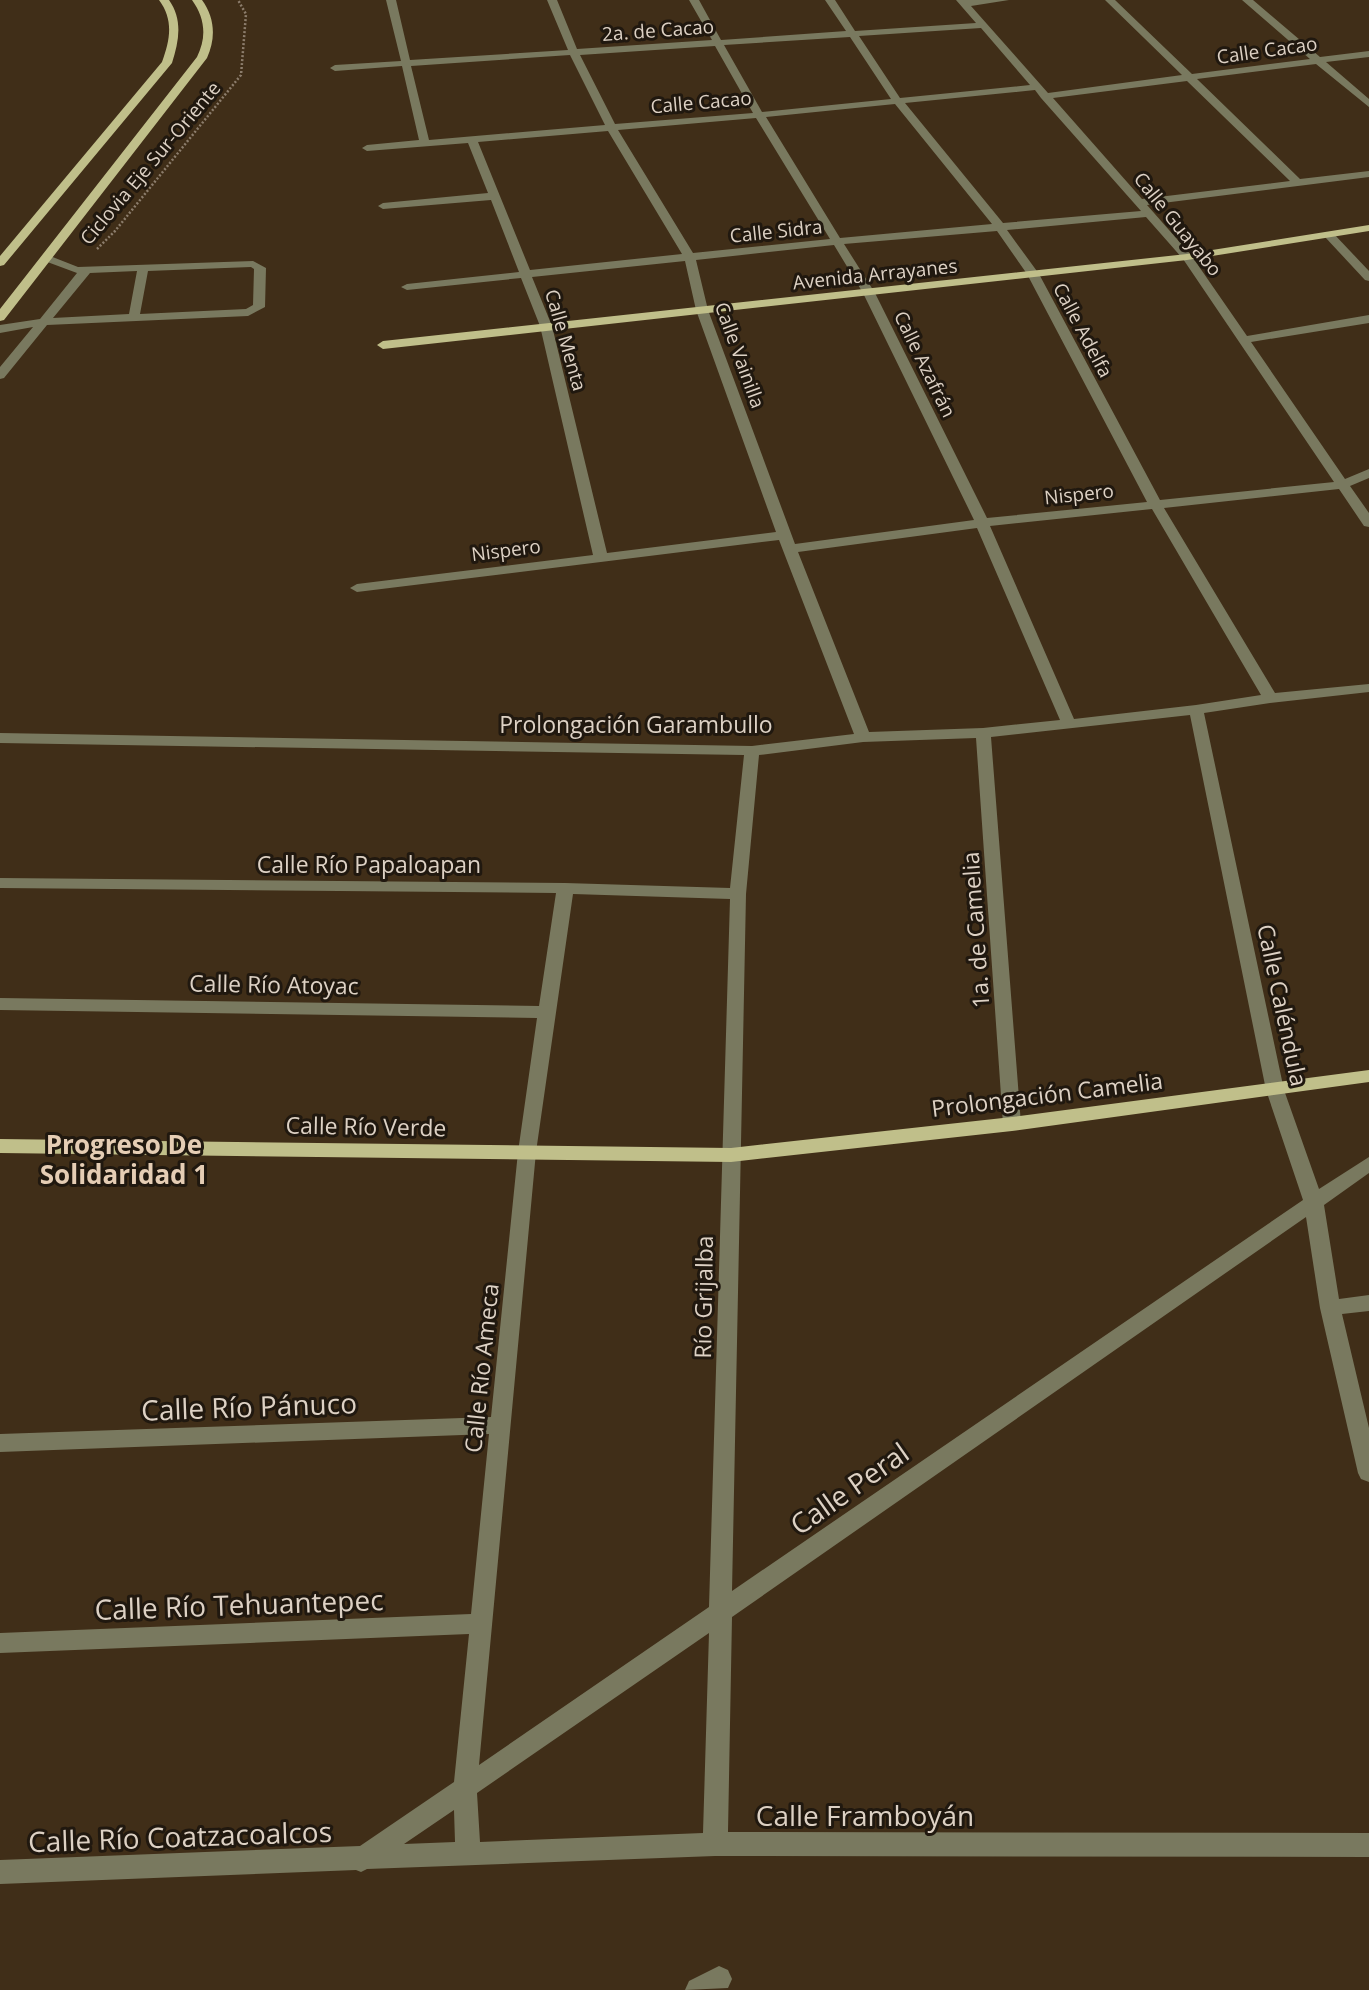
<svg xmlns="http://www.w3.org/2000/svg" width="1369" height="1990" font-family="'Open Sans',sans-serif">
<style>
.lines{fill:none;stroke-linecap:round;stroke-linejoin:round}
.path{stroke:#8c7d6c;stroke-width:2.5;stroke-dasharray:2 2;stroke-linecap:butt}
.minor{fill:#79795f;fill-rule:evenodd}
.major{fill:#c0bf8a;fill-rule:evenodd}
.labels{text-anchor:middle;dominant-baseline:central;stroke-width:6;stroke-linejoin:round;paint-order:stroke}
.far-street-label{font-size:19px;fill:#ddd1c4;stroke:#20180f}
.street-label{font-size:23px;fill:#ddd1c4;stroke:#20180f}
.quarter-label{font-size:26px;font-weight:bold;fill:#e5cdb4;stroke:#20180f}
.near-street-label{font-size:28px;fill:#ddd1c4;stroke:#20180f}
</style>
<rect width="100%" height="100%" fill="#402e18"/>
<g class="lines">
<polyline class="path" points="97,249 115,231 241,75 246,14 238,0"/>
<g class="minor">
<path d="M386 0H396L410 60 568 50 547 0H557L577 49 712 40 689 0H699L721 40 846 31 825 0H835L855 31 976 23 956 0H1009L971 6 1048 93 1182 75 1105 0H1115L1192 74 1310 59 1242 0H1253L1320 57 1369 51V57L1326 62 1369 99V107L1316 64 1197 79 1300 179 1369 171V177L1147 205 1191 255 1247 336 1369 315V323L1251 342 1345 479 1369 469V478L1350 486 1369 513V527L1364 526 1339 489 1164 508 1275 693 1369 684V692L1270 703 1204 713 1284 1090 1319 1189 1369 1157V1173L1324 1205 1339 1299 1369 1295V1311L1342 1314 1369 1428V1482L1361 1479 1358 1473 1320 1308 1306 1217 732 1617 728 1832 1369 1833V1857L715 1856 367 1869 361 1872 356 1870 0 1884V1860L360 1846 454 1782 469 1634 0 1653V1633L471 1614 489 1434 0 1452V1434L491 1417 518 1152 537 1018 0 1010V998L539 1006 556 893 0 888V878L565 883 730 888 744 755 0 743V733L752 746 854 734 779 540 357 592 350 588 357 584 593 555 540 326 521 278 407 290 401 287 407 284 519 272 491 200 383 209 378 206 383 203 488 193 468 143 367 151 362 148 367 145 419 140 402 66 335 71 330 68 335 65 401 61ZM981 28 1030 85 900 98 859 36ZM850 37 891 99 762 112 724 45ZM715 46 753 113 615 124 580 55ZM570 55 605 125 429 140 411 66ZM1187 81 1290 181 1142 199 1053 98ZM1035 90 1041 98 1141 211 1003 223 905 103ZM895 104 992 224 840 238 766 117ZM756 118 830 239 693 253 618 130ZM608 131 682 254 530 270 478 142ZM1146 217 1183 259 1334 482 1160 500 1039 274 1007 230ZM997 231 1027 274 1147 502 987 518 875 293 844 244ZM834 245 863 293 974 520 795 544 708 310 696 260ZM685 261 696 310 776 532 607 553 552 326 532 277ZM1152 509 1261 695 1196 705 1074 719 990 526ZM977 528 1060 720 983 728 869 732 798 552ZM1190 715 1266 1090 1303 1200 732 1591 746 894 759 755 863 742 976 738 1003 1124 1005 1129H1019L1021 1124 991 737ZM573 894 730 899 709 1607 479 1765 536 1152ZM709 1633 703 1833 480 1842 477 1793ZM454 1810 455 1842 404 1844Z"/>
<polygon points="1325,233 1333,233 1369,271 1369,281 1365,280 1325,237"/>
<path d="M42 256H50L78 267 253 261 266 268 265 307 248 316 47 325 4 378 0 379V367L33 327 0 333V325L40 319 77 273 42 260ZM251 267 254 269 253 305 246 309 140 314 148 271ZM137 271 129 314 53 318 90 273Z"/>
<polygon points="719,1966 728,1970 732,1979 728,1988 685,1990 689,1981"/>
</g>
<g class="major">
<path d="M159 0H169C183 20 179 41 172 63L4 265 0 266V256L162 62C170 40 174 20 159 0Z"/>
<path d="M192 0H202C215 18 216 38 207 58L4 320 0 321V309L197 57C207 37 205 18 192 0Z"/>
<polygon points="1369,225 1369,231 1187,260 383,349 377,345 383,341 1187,254"/>
<polygon points="1369,1070 1369,1082 1012,1131 731,1162 0,1153 0,1139 731,1148 1012,1117"/>
</g>
</g>
<g class="labels">
<g class="far-street-label">
<text transform="translate(658 30) rotate(-4)">2a. de Cacao</text>
<text transform="translate(1267 50) rotate(-8)">Calle Cacao</text>
<text transform="translate(701 102) rotate(-5)">Calle Cacao</text>
<text transform="translate(150 163) rotate(-50)">Ciclovia Eje Sur-Oriente</text>
<text transform="translate(1178 224) rotate(51)">Calle Guayabo</text>
<text transform="translate(776 231) rotate(-6)">Calle Sidra</text>
<text transform="translate(875 274) rotate(-6)">Avenida Arrayanes</text>
<text transform="translate(1083 330) rotate(62)">Calle Adelfa</text>
<text transform="translate(566 340) rotate(74)">Calle Menta</text>
<text transform="translate(740 355) rotate(70)">Calle Vainilla</text>
<text transform="translate(925 364) rotate(64)">Calle Azafrán</text>
<text transform="translate(1079 494) rotate(-6)">Nispero</text>
<text transform="translate(506 550) rotate(-7)">Nispero</text>
</g>
<g class="street-label">
<text x="636" y="724">Prolongación Garambullo</text>
<text x="369" y="864">Calle Río Papaloapan</text>
<text transform="translate(975 930) rotate(-94)">1a. de Camelia</text>
<text transform="translate(274 984) rotate(1)">Calle Río Atoyac</text>
<text transform="translate(1283 1005) rotate(78)">Calle Caléndula</text>
<text transform="translate(1047 1094) rotate(-7)">Prolongación Camelia</text>
<text transform="translate(366 1126) rotate(1)">Calle Río Verde</text>
<text transform="translate(703 1297) rotate(-89)">Río Grijalba</text>
<text transform="translate(481 1368) rotate(-84)">Calle Río Ameca</text>
</g>
<g class="quarter-label">
<text x="124" y="1144">Progreso De<tspan x="124" dy="30">Solidaridad 1</tspan></text>
</g>
<g class="near-street-label">
<text transform="translate(249 1406) rotate(-2)">Calle Río Pánuco</text>
<text transform="translate(849 1488) rotate(-35)">Calle Peral</text>
<text transform="translate(239 1604) rotate(-2)">Calle Río Tehuantepec</text>
<text x="865" y="1815">Calle Framboyán</text>
<text transform="translate(180 1836) rotate(-2)">Calle Río Coatzacoalcos</text>
</g>
</g>
</svg>
